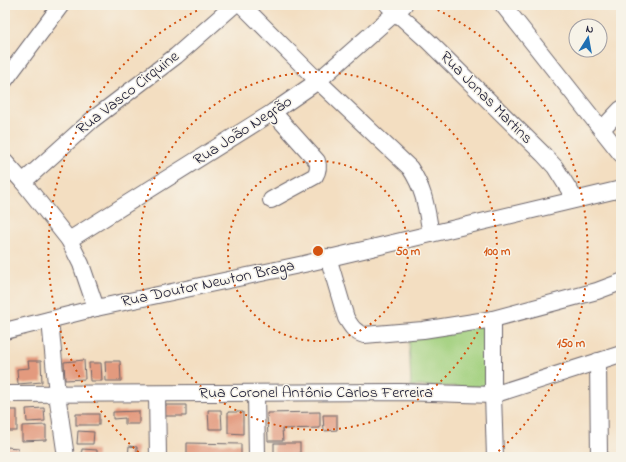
<svg xmlns="http://www.w3.org/2000/svg" width="626" height="462" font-family="'Indie Flower',sans-serif">
<style>
.green{fill:#a2d07e;stroke:#62795c}
.building{fill:#e39a7e}
.lines{fill:none;stroke-linecap:round;stroke-linejoin:round}
.minor-casing{stroke:#6b646a;stroke-width:18}
.minor{stroke:#fff;stroke-width:16}
.ring{fill:none;stroke:#d45411;stroke-width:2;stroke-dasharray:2 4}
.labels{text-anchor:middle;dominant-baseline:central;stroke-width:3;stroke-linejoin:round;paint-order:stroke}
.street-label{font-size:16px;fill:#22223b;stroke:#f7f3e8}
.centre{fill:#d45411;stroke:#f7f3e8;stroke-width:2}
.ring-label{font-size:12px;text-anchor:middle;font-weight:bold;fill:#d45411;stroke:#f7f3e8;stroke-width:3;stroke-linejoin:round;paint-order:stroke}
</style>
<rect width="100%" height="100%" fill="#f7f3e8"/>
<filter id="ink" filterUnits="userSpaceOnUse"><feTurbulence type="fractalNoise" baseFrequency=".025" numOctaves="2"/><feDisplacementMap in="SourceGraphic" scale="8" xChannelSelector="R" yChannelSelector="G"/><feConvolveMatrix kernelMatrix="1 2 1 2 8 2 1 2 1" color-interpolation-filters="sRGB"/></filter>
<filter id="wash" filterUnits="userSpaceOnUse"><feTurbulence type="fractalNoise" baseFrequency=".012" numOctaves="4" result="noise"/><feDisplacementMap in="SourceGraphic" scale="16" xChannelSelector="R" yChannelSelector="G"/><feGaussianBlur stdDeviation="0.9" result="paint"/><feColorMatrix in="noise" values="0 0 0 0 0 0 0 0 0 0 0 0 0 0 0 0 0 1.4 0 .05"/><feComposite in="paint" operator="in"/></filter>
<g filter="url(#wash)">
<rect width="100%" height="100%" fill="#f3dec1"/>
<polygon class="green" points="490,324 490,387 411,386 409,339"/>
<g id="blocks">
<g class="building">
<polygon points="84,360 85,379 65,380 64,362"/>
<polygon points="28,361 41,361 42,382 18,384 17,369 29,368"/>
<polygon points="105,361 120,361 121,381 106,381"/>
<polygon points="89,363 101,363 102,381 90,381"/>
<polygon points="165,405 186,405 186,416 164,416"/>
<polygon points="44,408 45,421 27,422 26,409"/>
<rect x="5" y="410" width="12" height="21"/>
<polygon points="208,410 221,410 222,429 209,429"/>
<polygon points="139,411 139,424 125,424 125,418 113,419 113,412"/>
<polygon points="228,412 243,412 243,434 228,433"/>
<polygon points="320,412 320,428 282,429 283,441 268,441 267,413"/>
<rect x="76" y="414" width="23" height="11"/>
<polygon points="323,415 337,415 337,430 324,431"/>
<polygon points="46,425 46,440 22,441 22,426"/>
<polygon points="78,431 94,432 93,444 77,444"/>
<polygon points="187,443 241,444 241,457 187,457"/>
<rect x="274" y="443" width="26" height="14"/>
<polygon points="129,446 137,447 137,457 128,457"/>
<polygon points="6,447 18,448 17,457 5,457"/>
<polygon points="82,449 97,450 97,457 81,457"/>
<rect x="27" y="453" width="21" height="4"/>
</g>
</g>
</g>
<g filter="url(#ink)">
<use href="#blocks" fill-opacity="0" stroke="#6b646a" stroke-width="1"/>
<g class="lines">
<defs>
<g id="minor">
<path d="M242 5 318 81 410 168C425 191 426 207 431 234"/>
<polyline points="388,5 428,41 543,154 555,167 575,199"/>
<polyline points="503,5 621,154"/>
<polyline points="5,80 61,5"/>
<polyline points="602,129 621,109"/>
<polyline points="5,162 23,182 69,240 81,264 96,308"/>
<polyline points="23,182 92,120 176,56 234,5"/>
<path d="M271 200 315 176C318 171 319 167 317 161L273 112"/>
<polyline points="69,240 273,112 318,81 404,5"/>
<path d="M328 257 346 318C351 326 354 332 364 335L423 330 493 319 597 291 621 282"/>
<polyline points="493,319 493,395 495,457"/>
<polyline points="50,320 57,394 66,457"/>
<polyline points="5,331 96,308 304,264 621,189"/>
<polyline points="598,361 599,457"/>
<polyline points="256,393 257,457"/>
<polyline points="5,394 401,392 493,395 621,354"/>
<polyline points="157,394 158,457"/>
</g>
</defs>
<use href="#minor" class="minor-casing"/>
<use href="#minor" class="minor"/>
</g>
</g>
<g class="ring">
<circle cx="318" cy="251" r="90"/>
<circle cx="318" cy="251" r="179"/>
<path d="M143 456A269 269 0 0 1 209 5M427 5A269 269 0 0 1 493 456"/>
</g>
<g class="labels">
<g class="street-label">
<text transform="translate(128 93) rotate(-38)">Rua Vasco Cirquine</text>
<text transform="translate(486 98) rotate(45)">Rua Jonas Martins</text>
<text transform="translate(243 131) rotate(-33)">Rua João Negrão</text>
<text transform="translate(208 284) rotate(-12)">Rua Doutor Newton Braga</text>
<text x="316" y="393">Rua Coronel Antônio Carlos Ferreira</text>
</g>
</g>
<circle cx="318" cy="251" r="6" class="centre"/>
<g class="ring-label">
<text x="408" y="255">50 m</text>
<text x="497" y="255">100 m</text>
<text x="571" y="347">150 m</text>
</g>
<rect width="626" height="462" fill="none" stroke="#f7f3e8" stroke-width="20"/>
<g transform="translate(588 38) rotate(11)"><circle r="19" fill="#f7f3e8" stroke="#a29fa3"/>
<path d="M0-3L7 15L0 10L-7 15Z" fill="#1f6fb2"/>
<text y="-6" font-size="11" font-weight="bold" text-anchor="middle" fill="#22223b">N</text>
</g>
</svg>
